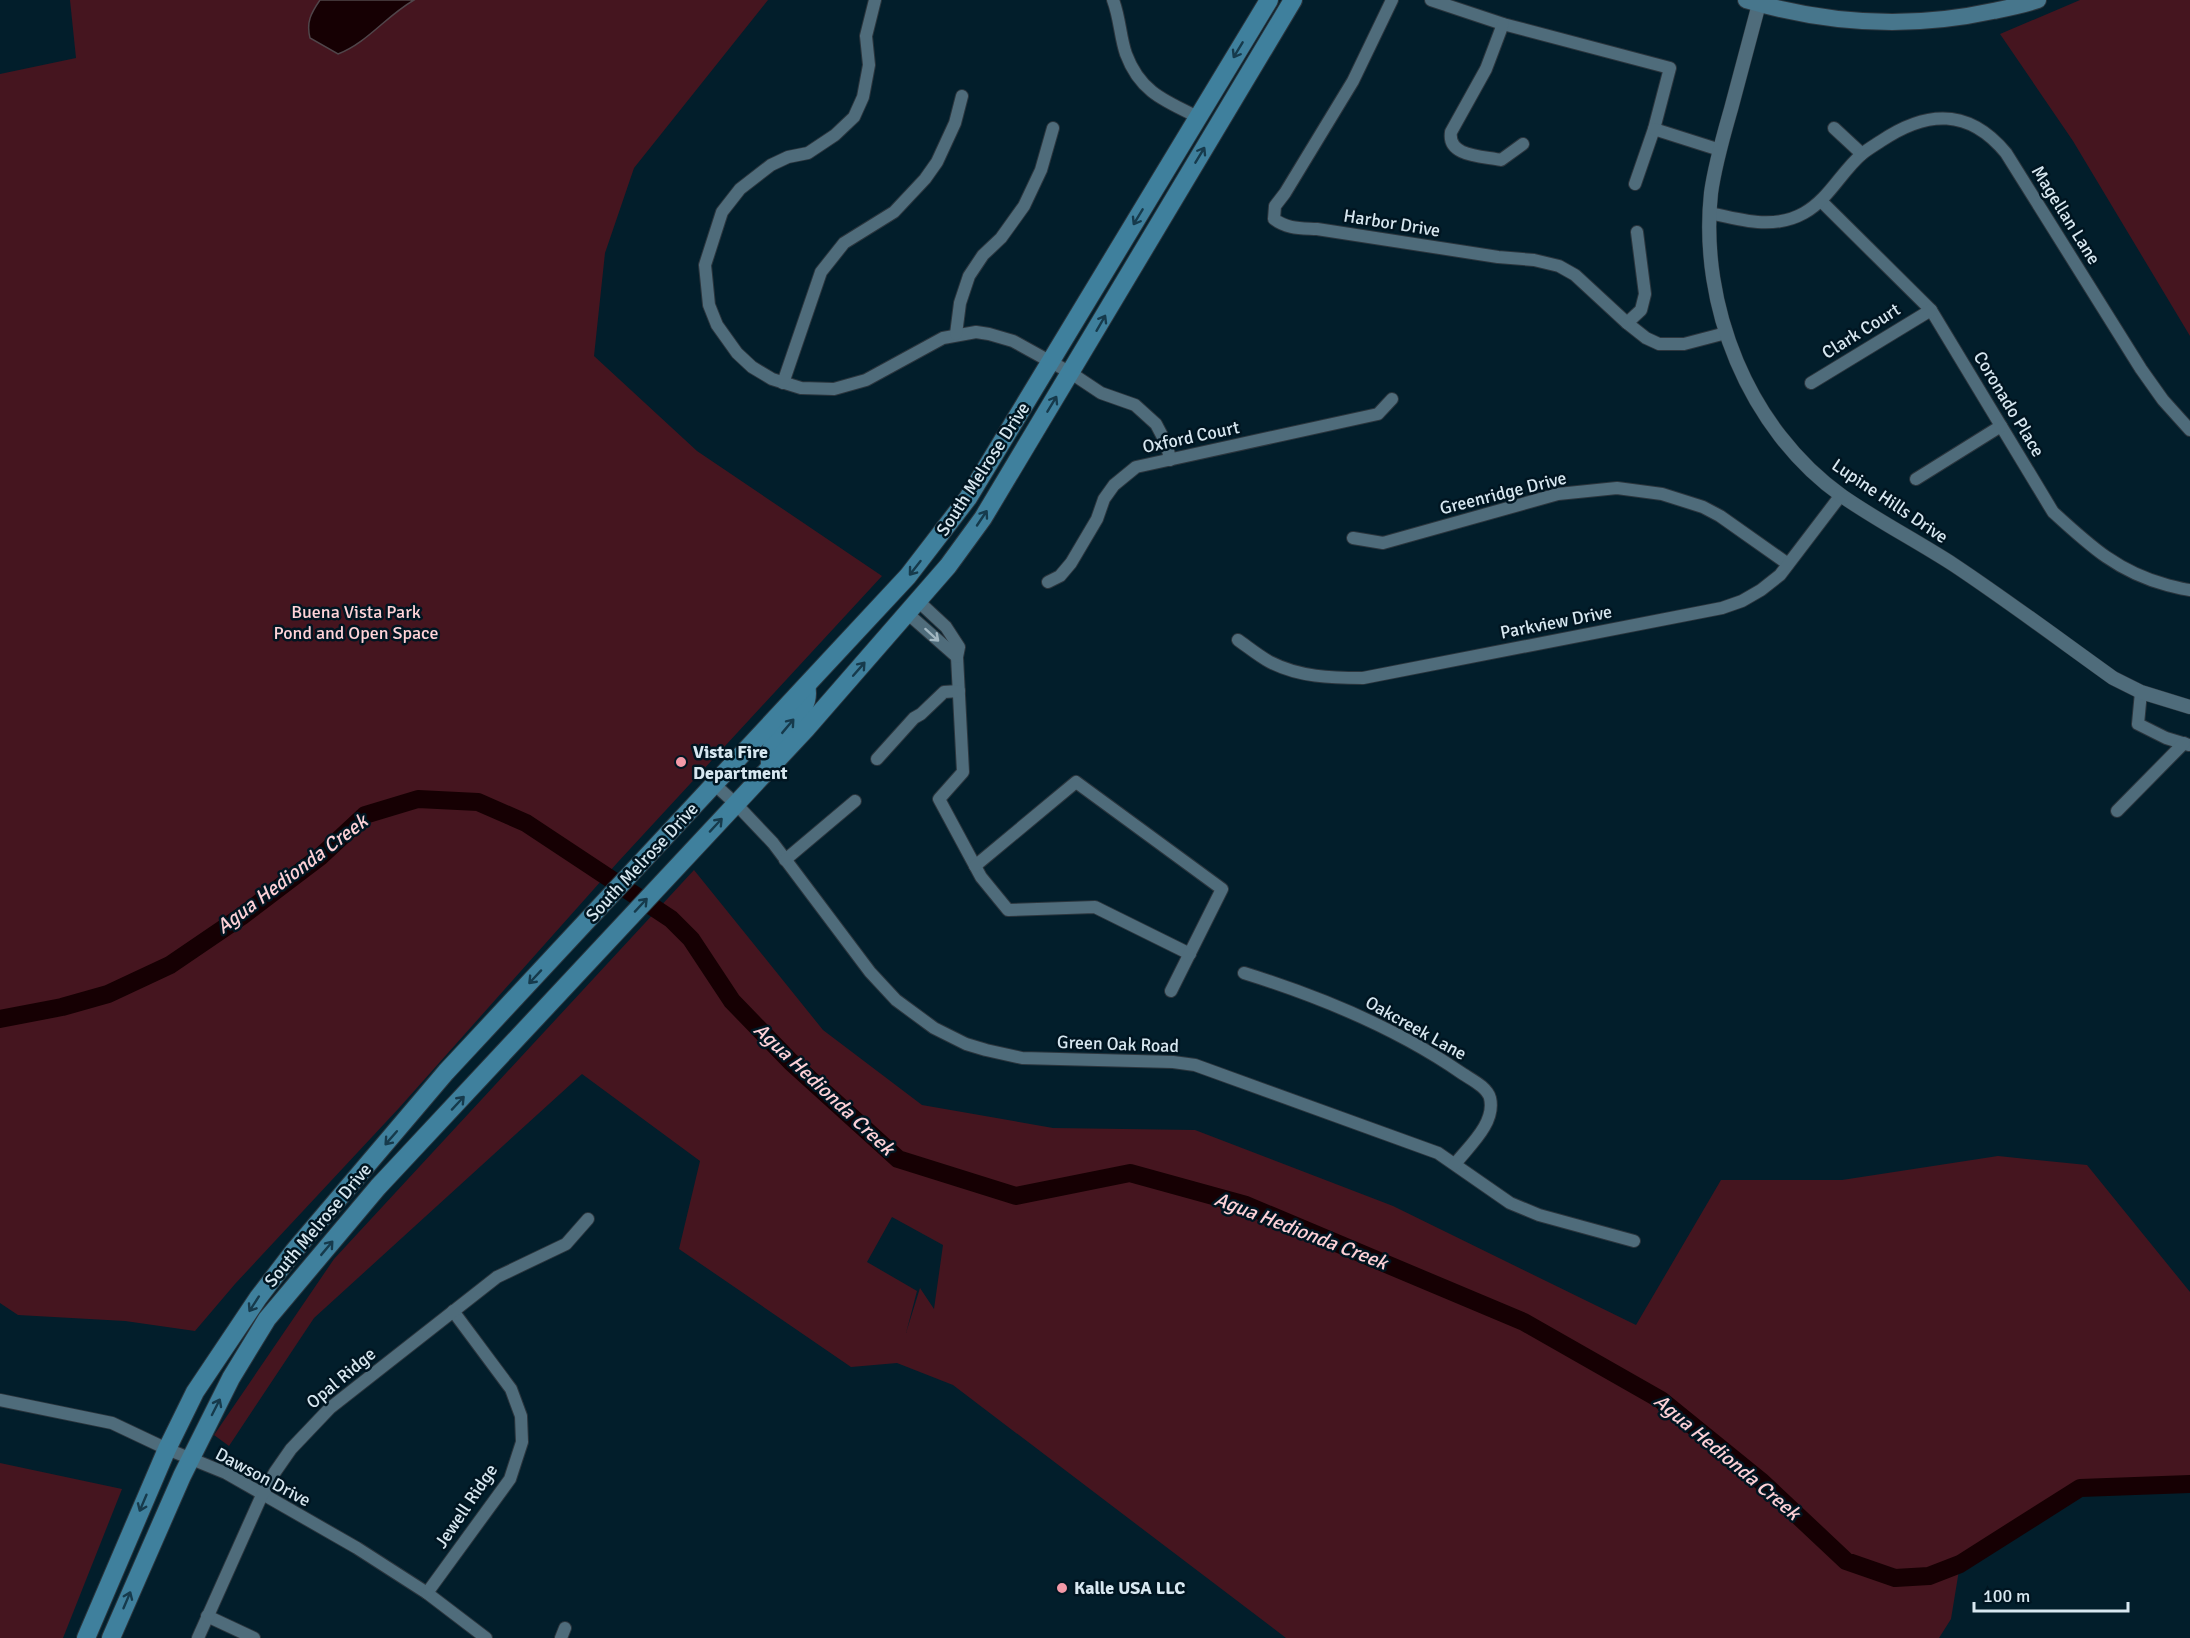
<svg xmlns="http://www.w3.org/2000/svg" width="2190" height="1638" font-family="Signika,sans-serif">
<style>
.green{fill:#45151f;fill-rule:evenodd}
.water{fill:#160003;stroke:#50454a;stroke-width:1.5}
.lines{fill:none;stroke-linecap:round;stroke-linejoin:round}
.river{stroke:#160003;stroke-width:18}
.minor-casing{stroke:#2b353d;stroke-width:14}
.tertiary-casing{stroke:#2b353d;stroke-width:15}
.secondary-casing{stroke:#2b353d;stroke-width:18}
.primary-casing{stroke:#2b353d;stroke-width:20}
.minor{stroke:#4f6c7b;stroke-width:12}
.tertiary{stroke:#4f6c7b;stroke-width:14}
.secondary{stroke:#47768c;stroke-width:16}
.primary{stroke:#3f809d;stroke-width:18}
.oneway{stroke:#163a4c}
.oneway2{stroke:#a1b6c1}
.poi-dot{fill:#f39aa8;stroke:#001521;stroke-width:2}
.labels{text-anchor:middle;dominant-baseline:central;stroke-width:5;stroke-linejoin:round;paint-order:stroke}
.street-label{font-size:18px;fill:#d7e7f0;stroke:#001521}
.park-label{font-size:18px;fill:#ffd3d8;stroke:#001521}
.poi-label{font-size:18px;font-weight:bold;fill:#d7e7f0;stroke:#001521;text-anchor:start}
.water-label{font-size:20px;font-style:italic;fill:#fdd1d7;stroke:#001521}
</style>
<rect width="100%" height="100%" fill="#021e2b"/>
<g class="green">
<polygon points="70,0 768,0 634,168 605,253 594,356 697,451 882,576 618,862 399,1108 235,1284 195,1331 125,1321 18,1315 0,1303 0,74 76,58"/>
<polygon points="2080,0 2190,0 2190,336 2073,141 2000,34"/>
<path d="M694 870 823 1030 922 1105 1053 1128 1195 1130 1393 1206 1636 1325 1721 1180H1842L1998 1156 2087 1165 2190 1292V1484L2080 1488 1960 1564 1951 1619 1939 1638H1286L953 1385 897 1363 851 1367 679 1249 700 1161 582 1074 314 1318 229 1446 214 1435 334 1259ZM892 1217 943 1245 934 1309 920 1288 906 1333 917 1291 867 1262Z"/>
<polygon points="0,1463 122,1489 63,1638 0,1638"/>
</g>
<path class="water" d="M320 0H414C386 16 367 43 338 54L310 38C306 22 311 13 320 0Z"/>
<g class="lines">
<polyline class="river" points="0,1019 62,1007 108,994 170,965 242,916 321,856 365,815 418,799 478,802 526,823 671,919 691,939 732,1001 791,1062 898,1159 1016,1196 1130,1173 1246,1205 1524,1322 1661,1400 1762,1482 1846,1561 1895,1578 1929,1576 1960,1564 2080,1488 2190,1484"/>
<defs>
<g id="minor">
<polyline points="875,0 866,36 869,65 863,97 854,117 835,135 808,153 788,157 771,165 740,189 722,212 705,265 709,305 717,325 737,353 752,367 772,379 801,388 834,389 866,380 943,338 976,332 989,334 1013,341 1071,373 1101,393 1135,405 1156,424 1167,445 1170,460"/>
<path d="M1113 0C1120 18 1120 37 1126 54 1140 92 1165 101 1198 117"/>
<path d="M1392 0 1353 81 1285 193 1275 206 1274 219C1287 229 1301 228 1317 229L1498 257 1534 260 1559 266 1575 275 1627 323 1646 338 1659 344H1684L1726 333"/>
<polyline points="1431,0 1503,24 1670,68 1654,129 1635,184"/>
<path d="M1503 24 1486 69 1451 132C1447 157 1483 156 1501 160L1523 144"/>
<polyline points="1834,128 1862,154"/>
<polyline points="1654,129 1720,150"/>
<path d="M1821 201 1931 310 2053 512C2090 546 2118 572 2167 585 2175 587 2182 589 2190 590"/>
<path d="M1710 213C1741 220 1774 230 1804 213 1829 199 1841 172 1862 154 1868 149 1875 145 1881 141 1927 110 1969 108 2006 153L2141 369 2163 400 2190 430"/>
<polyline points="1627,323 1641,310 1645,294 1637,232"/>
<polyline points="956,334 960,303 969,276 983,255 1001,238 1024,206 1041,170 1053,128"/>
<polyline points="783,383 821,272 844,243 894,212 925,179 937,162 955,123 962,96"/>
<polyline points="1811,383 1931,310"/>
<polyline points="1916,479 2001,426"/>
<polyline points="1353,538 1383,543 1558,494 1617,488 1662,494 1703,507 1720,516 1788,564"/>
<polyline points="1048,582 1060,576 1071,563 1097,519 1104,499 1114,485 1136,467 1378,414 1392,399"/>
<polyline points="918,601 946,627 959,647 957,657 963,772 939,799 981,877 1008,910 1095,907 1190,954"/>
<polyline points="907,613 957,657"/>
<path d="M1238 640C1248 647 1259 656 1270 662 1299 677 1331 678 1363 678L1722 608 1742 601 1761 590 1780 575 1841 495"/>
<polyline points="2141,692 2138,724 2166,738 2189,745"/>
<polyline points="877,759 914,718 921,714 944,692 959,691"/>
<polyline points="714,784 736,804 773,843 870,972 896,1000 934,1028 966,1044 986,1050 1022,1058 1173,1062 1195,1065 1438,1153 1510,1203 1539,1215 1634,1241"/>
<polyline points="2117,811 2184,743"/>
<polyline points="785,860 855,801"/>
<polyline points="975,866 1076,782 1222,889 1171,991"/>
<path d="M1244 973C1321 997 1397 1028 1463 1074 1472 1080 1487 1087 1490 1098 1496 1123 1469 1146 1455 1164"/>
<polyline points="0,1400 112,1423 167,1449 226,1473 357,1548 427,1593 486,1638"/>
<polyline points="427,1593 510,1479 522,1442 521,1416 511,1389 453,1311"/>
<polyline points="207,1616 254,1638"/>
<polyline points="198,1638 262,1495 275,1472 291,1449 330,1408 497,1277 566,1244 588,1219"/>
<polyline points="561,1638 565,1628"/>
</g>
<path id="tertiary" d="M1759 4C1750 39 1740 74 1731 109 1723 137 1715 164 1711 193 1699 305 1748 429 1842 496 1878 521 1917 541 1954 565 2008 601 2060 640 2113 678L2141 692 2190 707"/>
<path id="secondary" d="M1746 0C1827 24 1911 29 1993 11 2008 8 2024 5 2038 0"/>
<g id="primary">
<path d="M770 767C770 760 769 753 772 747 781 725 813 713 806 686"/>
<polyline points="86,1638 167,1449 195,1392 258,1298 294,1251 446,1072 908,576 968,498 1269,0"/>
<polyline points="111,1638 182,1476 231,1378 267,1319 378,1187 806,729 948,566 983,518 1293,0"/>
</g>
</defs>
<use href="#minor" class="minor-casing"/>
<use href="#tertiary" class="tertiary-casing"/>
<use href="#secondary" class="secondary-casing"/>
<use href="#primary" class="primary-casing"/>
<use href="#minor" class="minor"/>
<use href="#tertiary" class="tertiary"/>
<use href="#secondary" class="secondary"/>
<use href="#primary" class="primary"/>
</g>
<defs><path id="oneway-shaft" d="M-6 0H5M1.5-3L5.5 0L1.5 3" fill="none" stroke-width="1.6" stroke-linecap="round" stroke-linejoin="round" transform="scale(1.5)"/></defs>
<g class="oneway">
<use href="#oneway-shaft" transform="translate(1238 50) rotate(121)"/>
<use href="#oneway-shaft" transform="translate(1200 155) rotate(-59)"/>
<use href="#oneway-shaft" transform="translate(1138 217) rotate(121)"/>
<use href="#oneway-shaft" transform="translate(1101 323) rotate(-60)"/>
<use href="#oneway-shaft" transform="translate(1052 404) rotate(-59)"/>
<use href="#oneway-shaft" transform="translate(982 518) rotate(-56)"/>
<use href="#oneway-shaft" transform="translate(915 568) rotate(128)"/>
<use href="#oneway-shaft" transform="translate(859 669) rotate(-49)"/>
<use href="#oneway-shaft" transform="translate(788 726) rotate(-50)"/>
<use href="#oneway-shaft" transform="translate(716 825) rotate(-47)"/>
<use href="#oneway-shaft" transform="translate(641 905) rotate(-47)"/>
<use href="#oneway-shaft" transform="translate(535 977) rotate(133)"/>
<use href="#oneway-shaft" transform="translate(458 1103) rotate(-47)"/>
<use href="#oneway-shaft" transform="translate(391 1138) rotate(131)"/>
<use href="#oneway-shaft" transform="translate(327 1248) rotate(-50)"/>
<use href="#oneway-shaft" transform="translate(254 1304) rotate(123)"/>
<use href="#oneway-shaft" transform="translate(216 1407) rotate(-63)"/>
<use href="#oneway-shaft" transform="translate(143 1503) rotate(113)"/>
<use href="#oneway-shaft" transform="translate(127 1600) rotate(-67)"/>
</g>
<use class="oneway2" href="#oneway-shaft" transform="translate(932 635) rotate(42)"/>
<g class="poi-dot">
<circle cx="681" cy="762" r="6"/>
<circle cx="1062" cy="1588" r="6"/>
</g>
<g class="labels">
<g class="street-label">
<text transform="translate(2066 215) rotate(58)">Magellan Lane</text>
<text transform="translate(1392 223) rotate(9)">Harbor Drive</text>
<text transform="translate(1861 331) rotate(-32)">Clark Court</text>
<text transform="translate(2009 404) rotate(59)">Coronado Place</text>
<text transform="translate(1191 437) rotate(-12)">Oxford Court</text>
<text transform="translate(983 469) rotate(-57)">South Melrose Drive</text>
<text transform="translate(1503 493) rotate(-14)">Greenridge Drive</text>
<text transform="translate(1890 501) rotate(34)">Lupine Hills Drive</text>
<text transform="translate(1556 622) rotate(-11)">Parkview Drive</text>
<text transform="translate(642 862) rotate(-47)">South Melrose Drive</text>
<text transform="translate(1416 1028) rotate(29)">Oakcreek Lane</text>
<text transform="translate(1118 1044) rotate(2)">Green Oak Road</text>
<text transform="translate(318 1225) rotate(-50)">South Melrose Drive</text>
<text transform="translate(341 1378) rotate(-40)">Opal Ridge</text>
<text transform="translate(263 1477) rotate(28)">Dawson Drive</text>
<text transform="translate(466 1506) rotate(-56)">Jewell Ridge</text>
</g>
<g class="park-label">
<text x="356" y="612">Buena Vista Park<tspan x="356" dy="21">Pond and Open Space</tspan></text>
</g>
<g class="poi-label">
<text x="693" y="752">Vista Fire<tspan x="693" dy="21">Department</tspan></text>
<text x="1074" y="1588">Kalle USA LLC</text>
</g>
<g class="water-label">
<text transform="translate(292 874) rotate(-37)">Agua Hedionda Creek</text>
<text transform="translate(824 1089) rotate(43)">Agua Hedionda Creek</text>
<text transform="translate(1301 1231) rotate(21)">Agua Hedionda Creek</text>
<text transform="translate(1727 1457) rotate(40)">Agua Hedionda Creek</text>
</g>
</g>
<path d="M1974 1602v9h154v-9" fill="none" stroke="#d7e7f0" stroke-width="3"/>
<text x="1983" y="1602" font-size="18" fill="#d7e7f0" stroke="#001521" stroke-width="4.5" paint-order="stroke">100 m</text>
</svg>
